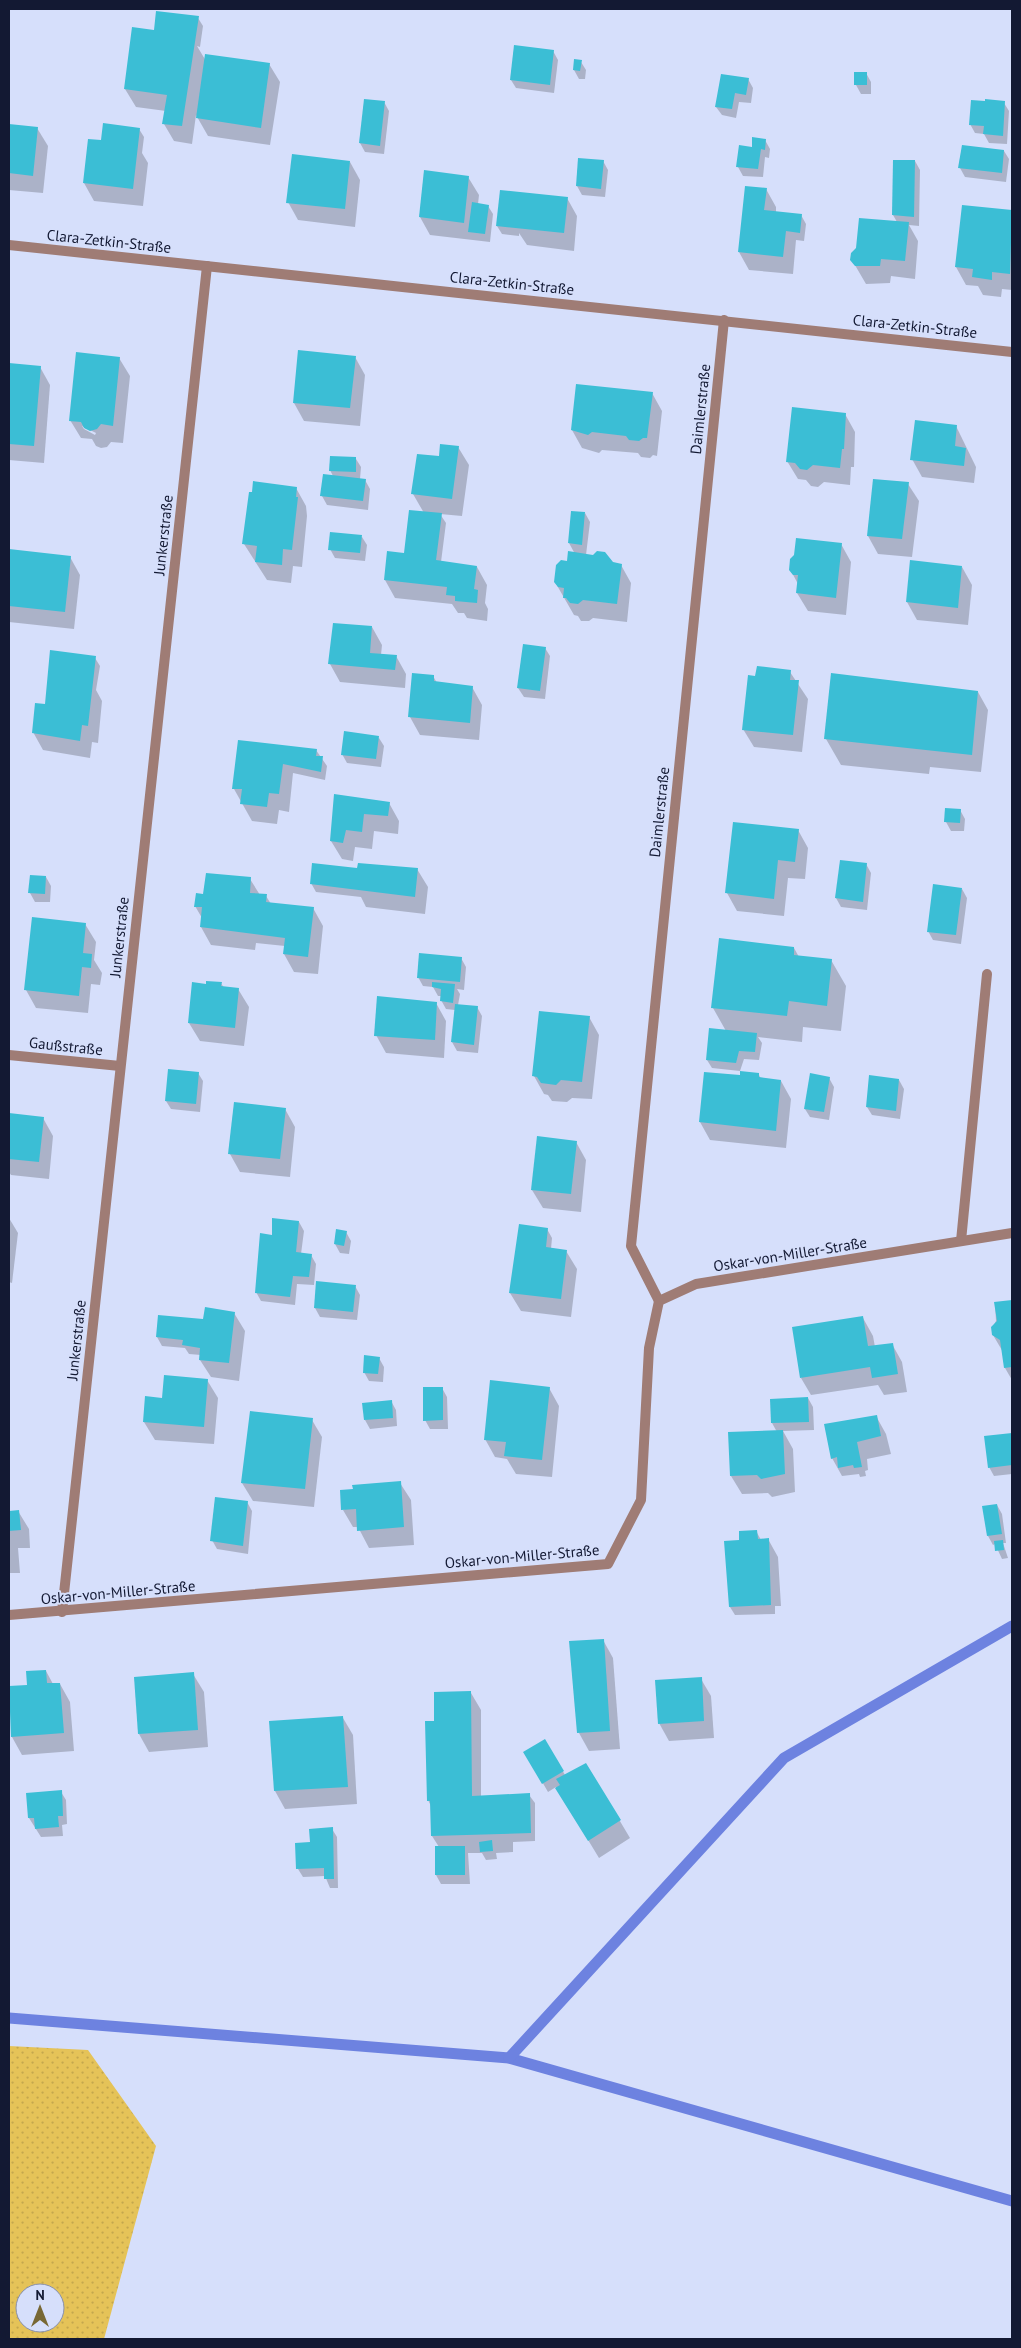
<svg xmlns="http://www.w3.org/2000/svg" width="1021" height="2348" font-family="'PT Sans',sans-serif">
<style>
.grass{fill:url(#grass-dots);fill-rule:evenodd}
.shadow{fill:#0003;fill-rule:evenodd}
.lines{fill:none;stroke-linecap:round;stroke-linejoin:round}
.stream{stroke:#6d82e0;stroke-width:11}
.building{fill:#3bbed5}
.street{stroke:#9f7c75;stroke-width:10}
.labels{text-anchor:middle;dominant-baseline:central;stroke-width:4;stroke-linejoin:round;paint-order:stroke}
.street-label{font-size:15px;fill:#131933;stroke:#d6dffb}
</style>
<defs>
<pattern id="grass-dots" width="8" height="8" patternUnits="userSpaceOnUse" patternTransform="scale(1.25)"><rect width="8" height="8" fill="#e5c358"/><path d="M2 2h.1M6 6h.1" fill="none" stroke="#c4a74d" stroke-width="1.8" stroke-linecap="round"/></pattern>
</defs>
<rect width="100%" height="100%" fill="#d6dffb"/>
<path class="grass" d="M9 2046 88 2050 156 2146 104 2339H9ZM25 2293H55V2323H25Z"/>
<g class="shadow">
<polygon points="198,18 203,26 200,47 197,46 206,61 269,64 280,82 270,145 208,136 196,115 192,144 174,141 164,124 166,111 136,107 125,89 155,32"/>
<polygon points="553,51 558,60 554,93 516,88 511,80"/>
<polygon points="581,62 586,70 585,79 579,79 574,70"/>
<polygon points="856,73 866,73 871,82 871,94 861,94 856,85"/>
<polygon points="748,79 753,88 751,103 739,102 736,118 722,115 716,107"/>
<polygon points="365,100 384,102 389,111 384,154 365,152 360,143"/>
<polygon points="1004,103 1009,111 1007,144 989,143 984,134 975,133 970,124"/>
<polygon points="9,125 37,128 48,146 43,193 9,190"/>
<polygon points="139,129 144,137 142,153 148,163 143,206 94,201 84,183 103,142"/>
<polygon points="765,140 770,149 769,158 765,157 763,177 743,176 738,167 753,148"/>
<polygon points="963,146 1004,151 1009,159 1006,182 965,177 960,168"/>
<polygon points="603,161 608,170 605,197 582,195 577,186"/>
<polygon points="915,161 920,170 919,226 909,225 918,241 915,279 891,276 890,283 866,284 852,260 897,222 893,215"/>
<polygon points="350,162 360,180 355,227 298,220 288,202"/>
<polygon points="468,177 479,195 478,204 488,206 493,214 490,242 430,235 420,217"/>
<polygon points="766,189 776,207 776,212 801,215 806,224 804,241 796,240 793,274 749,270 739,252"/>
<polygon points="567,198 577,216 574,251 527,245 519,233 519,236 502,234 497,226"/>
<polygon points="963,206 1012,211 1012,290 1002,289 1001,297 983,295 978,286 966,285 956,267"/>
<polygon points="355,357 365,375 360,426 304,421 294,403"/>
<path d="M119 358 130 376 123 443 111 442 107 447 101 448 96 446 92 439 81 438 70 420ZM82 426 96 433 95 435 84 429Z"/>
<polygon points="9,364 40,367 50,385 44,463 9,460"/>
<polygon points="652,393 662,411 657,456 653,455 650,458 641,457 638,453 602,450 599,453 582,448 572,430"/>
<polygon points="845,414 855,432 854,467 851,467 850,485 824,482 818,487 811,486 806,480 798,479 787,461"/>
<polygon points="956,426 976,467 974,483 922,477 912,459"/>
<polygon points="458,447 469,465 462,516 440,514 446,523 441,562 477,567 487,585 485,603 488,609 487,621 467,618 464,613 458,613 452,604 395,598 385,580 406,554 424,513 413,494 440,457"/>
<polygon points="356,459 361,467 360,479 365,480 370,489 368,510 327,505 322,496 333,476 330,470"/>
<polygon points="908,484 919,501 912,557 878,554 868,536"/>
<polygon points="296,488 306,506 307,516 302,567 293,566 291,583 267,580 244,544"/>
<polygon points="585,513 590,522 586,555 621,565 631,583 627,622 593,618 589,621 581,621 578,616 574,615 555,582 575,554 569,543"/>
<polygon points="362,537 367,545 365,561 335,558 330,549"/>
<polygon points="841,544 851,562 846,615 808,611 797,593 798,584 790,569"/>
<polygon points="9,550 70,557 80,575 74,629 9,622"/>
<polygon points="962,567 972,585 968,625 917,620 907,602"/>
<polygon points="372,627 382,645 381,655 396,656 406,674 405,688 340,682 330,664"/>
<polygon points="545,648 550,656 545,699 524,697 518,688"/>
<polygon points="95,658 100,666 96,690 102,701 98,743 92,742 90,758 43,750 33,732 46,705"/>
<polygon points="790,672 808,699 802,752 754,747 743,729"/>
<polygon points="433,676 437,683 472,687 482,705 479,740 420,735 410,717"/>
<polygon points="978,692 988,710 981,772 930,767 929,774 841,765 826,739"/>
<polygon points="379,738 384,746 381,767 347,763 342,754"/>
<polygon points="239,741 316,750 327,766 325,780 293,773 289,812 279,810 277,824 252,821 234,789"/>
<polygon points="336,795 389,803 399,821 398,834 374,831 372,849 355,847 353,861 342,859 331,841"/>
<polygon points="946,809 960,810 965,819 964,831 951,831 946,822"/>
<polygon points="798,830 808,848 805,879 788,878 784,916 737,911 727,893"/>
<polygon points="866,864 871,873 867,910 841,907 836,898"/>
<polygon points="417,869 428,887 425,914 366,907 361,897 316,892 311,883 358,870"/>
<polygon points="46,877 51,886 50,902 35,902 30,893"/>
<polygon points="250,879 260,895 266,896 271,904 313,908 323,926 318,974 294,972 284,954 285,946 256,943 255,950 211,945 201,927 202,918 195,906 204,895"/>
<polygon points="962,889 967,898 961,944 933,940 928,931"/>
<polygon points="85,924 96,942 94,960 102,973 100,985 91,984 88,1013 36,1008 26,990"/>
<polygon points="794,948 799,957 831,960 846,986 841,1031 803,1027 802,1042 758,1037 762,1043 759,1060 744,1059 740,1071 712,1068 707,1060 726,1031 713,1008"/>
<polygon points="461,958 466,967 464,990 457,989 460,994 458,1005 477,1007 482,1016 478,1053 457,1051 452,1042 455,1010 446,1009 441,1000 442,996 438,996 433,987 423,986 418,977"/>
<polygon points="221,983 224,988 238,989 249,1007 244,1046 200,1041 189,1023 207,986"/>
<polygon points="436,1003 446,1021 444,1058 386,1053 376,1035"/>
<polygon points="589,1017 599,1035 592,1099 572,1098 567,1102 552,1101 548,1095 544,1094 534,1076"/>
<polygon points="198,1073 203,1081 200,1112 171,1109 166,1101"/>
<polygon points="759,1075 761,1079 781,1081 791,1099 786,1148 710,1140 700,1122 741,1077"/>
<polygon points="829,1078 834,1087 829,1120 810,1117 805,1109"/>
<polygon points="899,1080 904,1089 900,1119 872,1115 867,1107"/>
<polygon points="285,1109 295,1127 290,1177 240,1172 230,1154"/>
<polygon points="9,1114 43,1118 53,1136 49,1179 11,1175 9,1172"/>
<polygon points="576,1142 586,1160 581,1212 543,1208 532,1190"/>
<polygon points="9,1218 18,1233 12,1283 9,1282"/>
<polygon points="273,1219 299,1222 304,1231 301,1254 311,1255 316,1264 314,1285 297,1284 295,1305 261,1301 256,1292 273,1236"/>
<polygon points="547,1229 552,1238 551,1249 566,1251 577,1269 571,1317 521,1311 510,1293"/>
<polygon points="346,1232 351,1241 349,1254 340,1253 335,1244"/>
<polygon points="317,1282 355,1286 360,1295 357,1320 320,1317 315,1308"/>
<polygon points="1012,1301 1012,1380 1005,1368 1003,1352 993,1335 992,1328 996,1321 995,1303"/>
<polygon points="234,1313 245,1331 239,1381 211,1377 200,1360 201,1355 189,1354 185,1348 162,1346 157,1337 204,1320"/>
<polygon points="863,1318 873,1336 875,1347 892,1344 902,1362 907,1392 884,1395 878,1385 811,1395 801,1378"/>
<polygon points="379,1358 384,1367 383,1382 369,1381 364,1372"/>
<polygon points="207,1380 218,1398 214,1444 155,1440 144,1422"/>
<polygon points="442,1388 447,1397 448,1429 430,1429 425,1420"/>
<polygon points="549,1388 559,1406 552,1477 516,1474 507,1459 495,1457 485,1439"/>
<polygon points="808,1398 813,1407 814,1430 783,1431 793,1449 795,1492 772,1497 768,1493 742,1494 731,1476 730,1434 777,1432 772,1423"/>
<polygon points="391,1401 396,1410 397,1426 370,1429 365,1420"/>
<polygon points="876,1416 886,1434 891,1454 867,1459 868,1470 865,1471 866,1476 860,1477 859,1474 842,1476 832,1458"/>
<polygon points="312,1420 322,1437 314,1507 253,1501 242,1483"/>
<polygon points="1012,1434 1012,1474 994,1476 989,1467 985,1437"/>
<polygon points="400,1483 411,1500 414,1545 369,1548 358,1527 353,1527 343,1510"/>
<polygon points="247,1502 252,1511 248,1554 217,1549 212,1540"/>
<polygon points="997,1505 1002,1514 1006,1543 1003,1543 1008,1558 1002,1559 995,1544 993,1545 988,1536"/>
<polygon points="18,1511 29,1529 30,1548 18,1548 20,1573 9,1573 9,1512"/>
<polygon points="756,1531 761,1540 768,1539 778,1557 781,1606 775,1606 775,1614 735,1615 730,1607 740,1541"/>
<polygon points="603,1640 613,1658 620,1749 589,1751 579,1733 570,1642"/>
<polygon points="46,1671 53,1684 60,1684 70,1702 74,1751 22,1755 12,1737 9,1688 28,1686"/>
<polygon points="193,1674 204,1692 208,1747 149,1752 139,1734"/>
<polygon points="701,1679 711,1696 714,1738 669,1741 659,1723"/>
<polygon points="471,1693 481,1710 481,1797 529,1795 535,1803 535,1841 513,1842 513,1852 496,1853 497,1859 486,1860 482,1853 468,1853 470,1884 441,1884 436,1875 439,1847 432,1836 431,1806 428,1800 435,1722"/>
<polygon points="343,1718 353,1735 357,1804 285,1809 275,1791 270,1722"/>
<polygon points="545,1741 565,1775 586,1764 630,1838 599,1858 556,1787 548,1792 525,1752"/>
<polygon points="61,1792 66,1800 67,1824 62,1825 63,1836 41,1837 29,1818"/>
<polygon points="332,1829 337,1837 338,1888 330,1888 325,1876 303,1877 298,1869 312,1843"/>
</g>
<g class="lines">
<g class="stream">
<polyline points="9,2018 509,2058 1012,2201"/>
<polyline points="509,2058 784,1758 1012,1626"/>
</g>
</g>
<g class="building">
<polygon points="156,11 199,16 182,126 162,124 167,95 124,89 132,27 154,30"/>
<polygon points="514,45 554,50 550,85 510,80"/>
<polygon points="205,54 270,63 261,128 196,118"/>
<polygon points="574,59 582,60 580,71 573,70"/>
<rect x="854" y="72" width="13" height="13"/>
<polygon points="721,74 749,78 746,95 735,93 732,109 715,107"/>
<polygon points="364,99 385,101 380,146 359,143"/>
<polygon points="985,99 1005,101 1003,136 983,134 984,126 969,125 971,100 985,101"/>
<polygon points="103,123 140,128 133,189 83,183 88,139 101,140"/>
<polygon points="9,124 38,127 33,176 9,173"/>
<polygon points="752,137 766,139 765,150 761,149 758,169 736,167 739,145 752,147"/>
<polygon points="962,145 1004,150 1002,173 958,168"/>
<polygon points="292,154 350,161 345,209 286,203"/>
<polygon points="578,158 604,160 601,189 576,186"/>
<polygon points="893,160 915,160 914,217 892,215"/>
<polygon points="424,170 469,176 464,223 419,217"/>
<polygon points="745,186 767,188 764,210 802,214 800,233 786,231 783,257 738,252"/>
<polygon points="500,190 568,197 564,233 496,226"/>
<polygon points="472,202 489,205 485,234 468,232"/>
<polygon points="962,205 1012,210 1010,274 992,272 992,280 972,277 973,269 955,267"/>
<polygon points="859,218 909,222 905,261 881,259 880,266 855,266 850,260 851,253 856,248"/>
<polygon points="298,350 356,356 350,408 293,403"/>
<polygon points="76,352 120,357 113,426 101,424 97,429 90,431 84,428 81,422 69,421"/>
<polygon points="9,363 41,366 34,446 9,444"/>
<polygon points="576,384 653,392 647,438 643,438 639,441 629,440 626,436 592,432 588,435 571,430"/>
<polygon points="792,407 846,413 844,449 842,449 840,468 813,465 807,470 800,469 795,463 786,462"/>
<polygon points="915,420 957,425 955,446 966,448 964,466 910,460"/>
<polygon points="440,444 459,446 452,499 411,494 417,454 439,456"/>
<polygon points="330,456 356,457 356,472 329,471"/>
<polygon points="323,474 366,479 363,501 320,496"/>
<polygon points="873,479 909,482 902,539 867,536"/>
<polygon points="253,481 297,487 296,497 298,497 292,550 283,549 282,565 255,562 257,546 242,544 249,492 252,492"/>
<polygon points="409,510 442,513 436,560 477,566 474,589 478,590 477,603 455,601 455,596 446,595 447,587 384,580 387,551 404,553"/>
<polygon points="571,511 585,512 582,545 568,543"/>
<polygon points="330,532 362,535 360,553 328,550"/>
<polygon points="796,538 842,543 836,598 796,593 798,575 793,575 789,570 790,559 794,555"/>
<polygon points="9,549 71,556 65,612 9,606"/>
<polygon points="568,551 593,555 597,551 605,552 613,562 622,564 617,604 583,600 578,604 570,603 566,598 563,598 564,588 558,587 554,582 556,565 561,560 567,561"/>
<polygon points="910,560 962,566 958,608 906,602"/>
<polygon points="333,623 372,626 370,653 397,655 395,670 328,664"/>
<polygon points="523,644 546,647 540,691 517,688"/>
<polygon points="50,650 96,656 88,726 82,725 80,741 32,733 35,703 45,704"/>
<polygon points="757,666 791,670 790,680 799,680 793,735 742,730 748,675 755,676"/>
<polygon points="412,673 434,675 434,681 473,686 470,723 408,717"/>
<polygon points="831,673 978,691 972,755 824,739"/>
<polygon points="344,731 379,736 376,759 341,755"/>
<polygon points="238,740 317,749 316,756 323,756 321,772 283,764 279,794 269,793 267,807 240,804 242,789 232,789"/>
<polygon points="334,794 390,802 388,816 364,814 362,832 346,830 343,843 330,841"/>
<polygon points="945,808 961,809 960,823 944,822"/>
<polygon points="733,822 799,829 795,862 778,860 774,899 725,893"/>
<polygon points="840,860 867,863 863,902 835,898"/>
<polygon points="312,863 357,868 358,863 418,868 415,897 310,884"/>
<polygon points="206,873 251,877 250,893 267,894 266,902 314,907 308,957 283,954 285,938 200,927 202,907 194,907 196,893 203,894"/>
<polygon points="30,875 46,876 45,894 28,893"/>
<polygon points="933,884 962,888 956,935 927,932"/>
<polygon points="32,917 86,923 83,953 92,954 91,968 82,967 79,996 24,990"/>
<polygon points="719,938 794,947 794,955 832,959 827,1006 789,1001 787,1016 711,1008"/>
<polygon points="419,953 462,957 460,982 417,978"/>
<polygon points="206,981 222,982 221,986 239,988 235,1028 188,1023 192,982 206,984"/>
<polygon points="432,982 455,984 453,1003 440,1001 441,989 432,987"/>
<polygon points="377,996 437,1002 435,1040 374,1036"/>
<polygon points="455,1004 478,1006 474,1045 451,1042"/>
<polygon points="539,1011 590,1016 582,1082 561,1080 556,1085 541,1083 537,1077 532,1076"/>
<polygon points="709,1028 757,1033 755,1052 739,1051 736,1063 706,1060"/>
<polygon points="168,1069 199,1072 196,1104 165,1101"/>
<polygon points="740,1071 759,1073 759,1077 781,1080 776,1131 699,1122 704,1072 740,1075"/>
<polygon points="810,1073 830,1077 824,1112 804,1109"/>
<polygon points="869,1075 899,1079 896,1111 866,1107"/>
<polygon points="234,1102 286,1108 280,1159 228,1154"/>
<polygon points="9,1113 44,1117 39,1162 9,1159"/>
<polygon points="537,1136 577,1141 571,1194 531,1190"/>
<polygon points="272,1218 299,1221 296,1252 312,1254 309,1277 293,1276 290,1297 255,1293 260,1233 272,1235"/>
<polygon points="519,1224 548,1228 546,1247 567,1250 561,1299 509,1293"/>
<polygon points="336,1229 347,1231 344,1246 334,1244"/>
<polygon points="316,1281 356,1285 353,1312 314,1308"/>
<polygon points="1012,1300 1012,1367 1004,1368 1000,1340 992,1335 991,1327 997,1321 994,1302"/>
<polygon points="205,1307 235,1312 229,1363 199,1360 200,1348 182,1345 183,1340 156,1337 158,1315 203,1319"/>
<polygon points="863,1316 868,1346 893,1343 898,1374 872,1378 870,1367 800,1378 792,1327"/>
<polygon points="364,1355 380,1357 378,1374 363,1373"/>
<polygon points="164,1375 208,1379 204,1427 143,1422 145,1396 162,1398"/>
<polygon points="490,1380 550,1387 542,1460 504,1456 506,1442 484,1440"/>
<polygon points="423,1387 443,1387 443,1420 423,1421"/>
<polygon points="808,1397 809,1422 771,1423 770,1399"/>
<polygon points="392,1400 393,1418 364,1420 362,1403"/>
<polygon points="250,1411 313,1418 305,1489 241,1483"/>
<polygon points="877,1415 881,1436 857,1442 862,1467 854,1468 853,1465 838,1468 837,1457 831,1459 824,1424"/>
<polygon points="783,1430 785,1474 761,1479 757,1475 730,1476 728,1432"/>
<polygon points="1012,1433 1012,1465 988,1468 984,1436"/>
<polygon points="401,1481 404,1527 357,1531 356,1509 341,1510 340,1490 353,1489 352,1485"/>
<polygon points="215,1497 248,1501 243,1546 210,1541"/>
<polygon points="997,1504 1002,1534 987,1536 982,1506"/>
<polygon points="19,1510 21,1530 9,1531 9,1511"/>
<polygon points="757,1530 758,1539 769,1538 771,1605 729,1607 724,1541 739,1540 739,1531"/>
<polygon points="1003,1540 1004,1550 995,1551 994,1541"/>
<polygon points="604,1639 610,1731 577,1733 569,1641"/>
<polygon points="46,1670 47,1683 60,1683 64,1733 11,1737 9,1686 27,1685 26,1671"/>
<polygon points="194,1672 198,1730 138,1734 134,1677"/>
<polygon points="702,1677 704,1721 658,1724 655,1680"/>
<polygon points="471,1691 472,1796 530,1793 531,1833 431,1836 430,1801 427,1801 425,1721 434,1721 434,1692"/>
<polygon points="343,1716 348,1787 274,1791 269,1721"/>
<polygon points="545,1739 564,1771 542,1784 523,1752"/>
<polygon points="586,1763 621,1820 588,1841 555,1788 560,1785 556,1779"/>
<polygon points="62,1790 63,1816 58,1816 59,1827 35,1829 34,1818 28,1818 26,1793"/>
<polygon points="333,1827 334,1879 324,1879 324,1868 296,1869 295,1843 310,1842 309,1829"/>
<polygon points="492,1840 493,1851 480,1852 479,1842"/>
<rect x="435" y="1846" width="30" height="29"/>
</g>
<g class="lines">
<g class="street">
<polyline points="9,245 1012,352"/>
<polyline points="9,1055 120,1066"/>
<polyline points="961,1241 987,974"/>
<polyline points="659,1301 631,1246 724,320"/>
<polyline points="62,1612 207,266"/>
<polyline points="9,1615 608,1564 641,1500 649,1348 659,1301 696,1284 1012,1233"/>
</g>
</g>
<g class="labels">
<g class="street-label">
<text transform="translate(109 241) rotate(6)">Clara-Zetkin-Straße</text>
<text transform="translate(512 283) rotate(6)">Clara-Zetkin-Straße</text>
<text transform="translate(915 326) rotate(6)">Clara-Zetkin-Straße</text>
<text transform="translate(700 409) rotate(-84)">Daimlerstraße</text>
<text transform="translate(163 535) rotate(-84)">Junkerstraße</text>
<text transform="translate(659 812) rotate(-84)">Daimlerstraße</text>
<text transform="translate(119 937) rotate(-84)">Junkerstraße</text>
<text transform="translate(66 1046) rotate(6)">Gaußstraße</text>
<text transform="translate(790 1254) rotate(-9)">Oskar-von-Miller-Straße</text>
<text transform="translate(76 1340) rotate(-84)">Junkerstraße</text>
<text transform="translate(522 1556) rotate(-5)">Oskar-von-Miller-Straße</text>
<text transform="translate(118 1592) rotate(-5)">Oskar-von-Miller-Straße</text>
</g>
</g>
<rect width="1021" height="2348" fill="none" stroke="#131933" stroke-width="20"/>
<g transform="translate(40 2308)"><circle r="24" fill="#d6dffb" stroke="#8890ab"/>
<path d="M0-4L9 19L0 12L-9 19Z" fill="#786835"/>
<text y="-8" font-size="14" font-weight="bold" text-anchor="middle" fill="#131933">N</text>
</g>
</svg>
